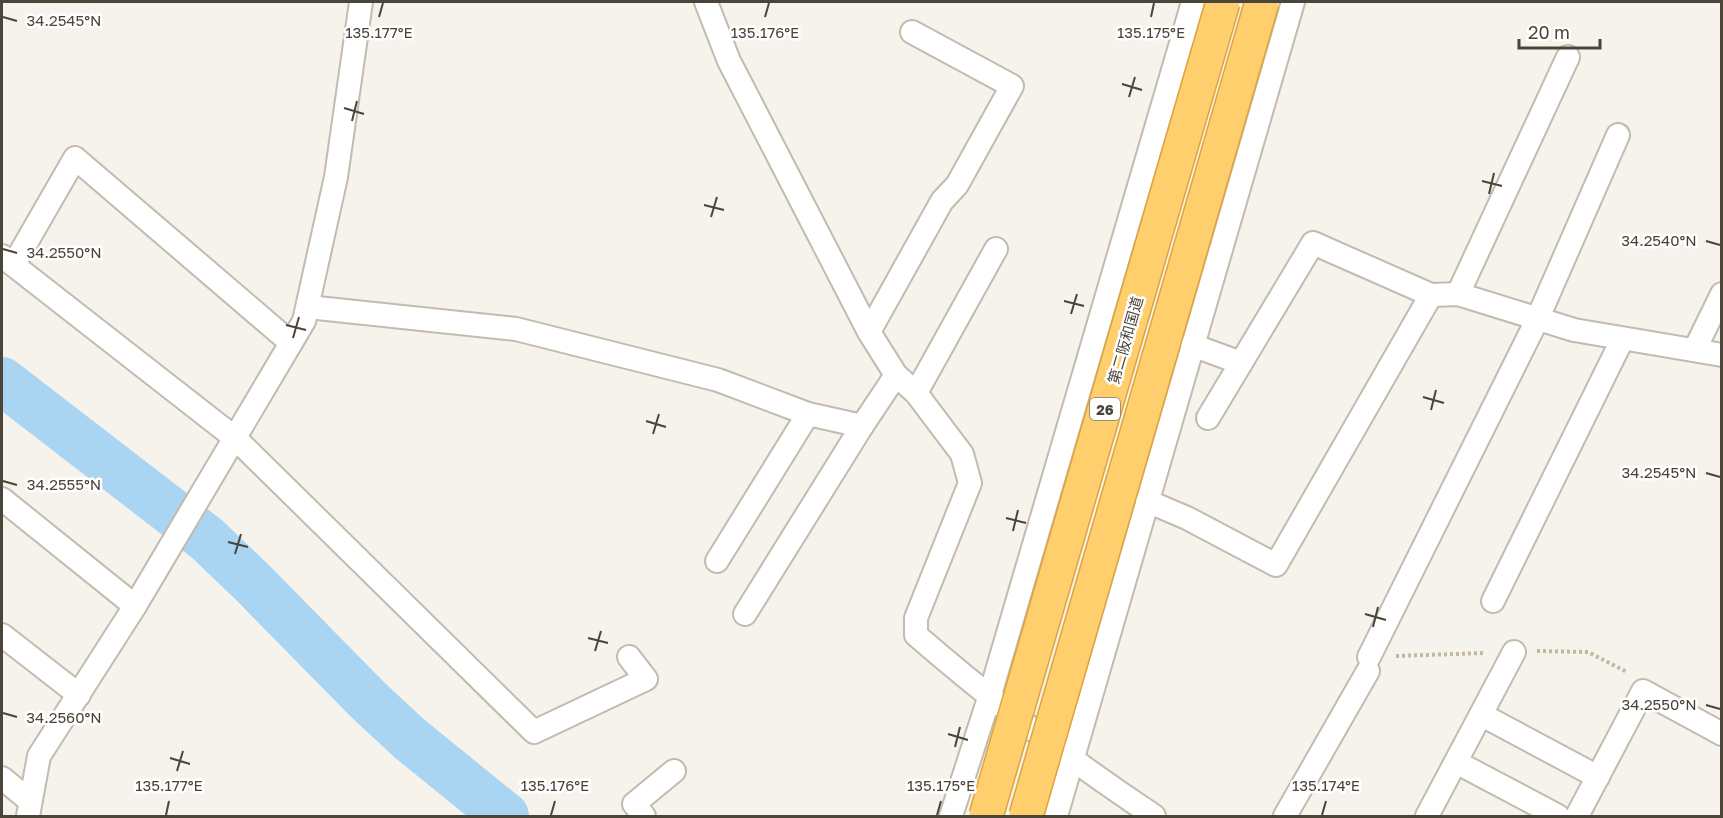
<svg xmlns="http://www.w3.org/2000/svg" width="1723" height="818" font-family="'Golos Text','Noto Sans JP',sans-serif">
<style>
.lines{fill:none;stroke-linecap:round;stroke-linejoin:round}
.river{stroke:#a9d4f2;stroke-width:48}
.street-casing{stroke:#c2bbae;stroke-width:26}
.path{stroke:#c4b79f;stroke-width:4;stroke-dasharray:3 3;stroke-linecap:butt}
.street{stroke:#fff;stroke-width:22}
.highway-bridge-casing{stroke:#e0a43c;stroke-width:36;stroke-linecap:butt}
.highway-bridge{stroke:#ffcf6e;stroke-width:33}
.ticks{fill:none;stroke:#4b4439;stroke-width:2}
.labels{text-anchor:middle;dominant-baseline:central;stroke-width:5;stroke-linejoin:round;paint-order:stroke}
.shield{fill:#fff;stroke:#817c74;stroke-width:1.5}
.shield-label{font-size:14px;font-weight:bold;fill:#4b4439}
.street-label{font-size:15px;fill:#4b4439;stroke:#fff}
.ticks-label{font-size:15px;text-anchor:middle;fill:#4b4439;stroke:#fff;stroke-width:5;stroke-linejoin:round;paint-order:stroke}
</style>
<rect width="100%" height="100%" fill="#f6f3ec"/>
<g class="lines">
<polyline class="river" points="2,381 207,539 252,582 368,700 410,739 505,816"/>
<defs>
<g id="street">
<path d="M706 2 729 61 869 332 896 375 916 393 962 454 970 483 916 618V635C992 701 1070 760 1154 816"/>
<polyline points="2,256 235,438 534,732 646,679 629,657"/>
<polyline points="14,264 75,158 291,343"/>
<polyline points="1458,294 1568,57"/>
<polyline points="308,307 516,329 718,380 808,414 862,426 896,375"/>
<polyline points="869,332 942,201 957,185 1012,86 912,32"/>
<polyline points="1192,345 1241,363 1313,243 1431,295 1458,294 1574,330 1722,355"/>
<polyline points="1695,349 1722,294"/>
<polyline points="916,393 996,249"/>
<polyline points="1208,418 1241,363"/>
<polyline points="2,499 135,606"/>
<polyline points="1147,501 1187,518 1276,565 1431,295"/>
<polyline points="717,561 808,414"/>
<polyline points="1493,601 1622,340"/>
<polyline points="745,614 862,426"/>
<polyline points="2,635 79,695"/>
<polyline points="1369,657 1537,320 1618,135"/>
<polyline points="1482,715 1598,777"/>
<polyline points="1456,762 1558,816"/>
<polyline points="2,778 30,801"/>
<polyline points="28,816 39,756 135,606 304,321 336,177 361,2"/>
<polyline points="644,816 634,804 674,771"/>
<polyline points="951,816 989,698 1193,2"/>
<polyline points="1056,816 1293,2"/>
<polyline points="1285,816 1368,671"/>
<polyline points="1427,816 1514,652"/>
<polyline points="1577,816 1643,691 1722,734"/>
</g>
</defs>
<use href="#street" class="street-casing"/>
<g class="path">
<polyline points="1537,651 1588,652 1627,672"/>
<polyline points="1396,656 1485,653"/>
</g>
<use href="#street" class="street"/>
<defs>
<g id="highway-bridge">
<polyline points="986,816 1223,2"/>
<polyline points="1026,816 1262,2"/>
</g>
</defs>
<use href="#highway-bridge" class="highway-bridge-casing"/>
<use href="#highway-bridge" class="highway-bridge"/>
</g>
<path class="ticks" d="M3 17 17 21M379 17 383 3M765 17 769 3M1151 17 1154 3M1122 84 1142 90M1129 97 1135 77M344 108 364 114M352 121 357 101M1482 181 1502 186M1489 194 1494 173M704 205 724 210M711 217 717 197M1706 241 1720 245M3 249 17 253M1064 301 1084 306M1071 314 1077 294M286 325 306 330M293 338 299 317M1423 397 1444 403M1431 410 1436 390M646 421 666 427M653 434 659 414M1706 473 1720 477M3 481 17 485M1006 518 1026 523M1013 531 1018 510M228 542 248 547M235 554 241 534M1365 614 1386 620M1373 627 1378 607M588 638 608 643M595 651 601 631M1706 705 1720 709M3 713 17 717M948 734 968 740M955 747 960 727M170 758 190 764M177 771 183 751M166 815 169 801M551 815 555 801M937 815 941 801M1322 815 1326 801"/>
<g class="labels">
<rect class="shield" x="1090" y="398" width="30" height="22" rx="4.5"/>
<g class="shield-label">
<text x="1105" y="409">26</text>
</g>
<g class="street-label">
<text transform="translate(1125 340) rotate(-74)">第二阪和国道</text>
</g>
</g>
<g class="ticks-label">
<text x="64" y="26">34.2545°N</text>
<text x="379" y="38">135.177°E</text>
<text x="765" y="38">135.176°E</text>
<text x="1151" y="38">135.175°E</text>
<text x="1659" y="246">34.2540°N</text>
<text x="64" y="258">34.2550°N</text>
<text x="1659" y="478">34.2545°N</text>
<text x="64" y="490">34.2555°N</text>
<text x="1659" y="710">34.2550°N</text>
<text x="64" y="723">34.2560°N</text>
<text x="169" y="791">135.177°E</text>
<text x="555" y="791">135.176°E</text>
<text x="941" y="791">135.175°E</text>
<text x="1326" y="791">135.174°E</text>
</g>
<rect width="1723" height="818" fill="none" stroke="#4b4439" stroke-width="6"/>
<path d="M1519 39v9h81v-9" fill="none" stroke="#4b4439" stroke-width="3"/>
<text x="1528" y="39" font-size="18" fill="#4b4439" stroke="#ffffff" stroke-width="4.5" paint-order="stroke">20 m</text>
</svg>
